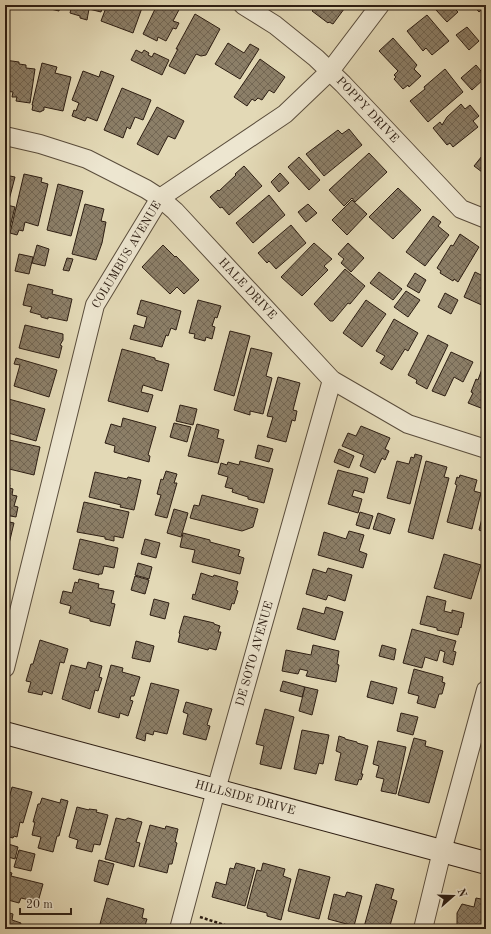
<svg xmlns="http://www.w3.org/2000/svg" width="491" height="934" font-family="'Old Standard TT',serif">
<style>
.building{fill:url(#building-cross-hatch);stroke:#2d1e13}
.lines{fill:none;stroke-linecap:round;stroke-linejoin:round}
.minor-casing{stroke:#5a4d3c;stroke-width:20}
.secondary-casing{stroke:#2d1e13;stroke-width:24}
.path{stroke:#2d1e13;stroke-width:2.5;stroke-dasharray:3 2;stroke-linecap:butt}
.minor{stroke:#ede6d0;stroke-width:18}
.secondary{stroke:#ede6d0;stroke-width:22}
.labels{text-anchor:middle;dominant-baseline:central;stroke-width:3;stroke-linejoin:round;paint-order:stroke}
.street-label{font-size:12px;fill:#2d1e13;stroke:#ede6d0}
</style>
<defs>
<pattern id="building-cross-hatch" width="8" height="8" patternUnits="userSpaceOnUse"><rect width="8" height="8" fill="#8c7f68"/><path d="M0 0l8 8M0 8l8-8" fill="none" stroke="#736754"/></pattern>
</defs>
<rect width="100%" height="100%" fill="#e3d9b6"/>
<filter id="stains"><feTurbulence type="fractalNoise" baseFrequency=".005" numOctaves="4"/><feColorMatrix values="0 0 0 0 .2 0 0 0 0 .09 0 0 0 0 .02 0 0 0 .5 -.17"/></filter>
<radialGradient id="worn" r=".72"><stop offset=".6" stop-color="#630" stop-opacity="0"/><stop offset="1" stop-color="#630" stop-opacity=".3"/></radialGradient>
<g class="building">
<polygon points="34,5 60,5 59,11"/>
<polygon points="72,5 103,5 101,12 89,9 87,20 80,18 80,16 70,13"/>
<polygon points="107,5 143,5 133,33 101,21"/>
<polygon points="157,5 179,5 181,6 173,21 179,23 176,29 173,28 166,41 158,37 157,41 143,34"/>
<polygon points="312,5 347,5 333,24 329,22 328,23 312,11 314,9 310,7"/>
<polygon points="441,5 451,5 458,12 447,22 436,10"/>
<polygon points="473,5 486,5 486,6 479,12"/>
<polygon points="195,14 220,29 206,55 201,56 196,54 185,74 169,66 178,49 176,49"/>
<polygon points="427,15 449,41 432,55 426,48 423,51 407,31"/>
<polygon points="467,27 479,41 469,50 456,35"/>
<polygon points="393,38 417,65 414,69 421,76 409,87 408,85 403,89 394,79 396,77 394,75 398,71 379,51"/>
<polygon points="228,43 244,53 250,44 259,49 240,79 215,64"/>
<polygon points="136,50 142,53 144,50 149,53 148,55 152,57 154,53 169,60 162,75 131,60"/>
<polygon points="260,59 285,77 274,93 269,90 262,100 258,98 255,101 252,99 247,106 234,97"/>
<polygon points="5,60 19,62 19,64 26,65 26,68 35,69 30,103 16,101 17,97 12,97 13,92 5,91"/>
<polygon points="42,63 57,67 55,73 71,77 63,111 44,107 44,110 40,112 32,110 33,105 32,105"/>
<polygon points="476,65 486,77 472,90 461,78"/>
<polygon points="445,69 463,92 428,122 410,101 425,89 424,87"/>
<polygon points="83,71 99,77 101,71 114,76 97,121 87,117 85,121 72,116 74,110 76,111 79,103 72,100"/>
<polygon points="122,88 151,100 143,120 135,117 130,129 127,127 123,138 104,130"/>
<polygon points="461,104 465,109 470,105 479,116 473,121 478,127 453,147 450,143 447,145 433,128 440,122 442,125 447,117"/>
<polygon points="157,107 184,121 175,139 168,136 158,155 137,144"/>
<polygon points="349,129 362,145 324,176 306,154 338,130 342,134"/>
<polygon points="486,151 486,175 474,166"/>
<polygon points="369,153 387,172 355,202 352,198 344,206 329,190"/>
<polygon points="299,157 320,180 309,190 288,167"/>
<polygon points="244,166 262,186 229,215 222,207 220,208 210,197 218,190 219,191 236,175 235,174"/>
<polygon points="280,173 289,183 279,192 271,182"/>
<polygon points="24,174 42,178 41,182 48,184 38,226 25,222 23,231 19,230 17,235 10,233"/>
<polygon points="5,175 15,177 8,204 5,203"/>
<polygon points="58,184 83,191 71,236 47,230"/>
<polygon points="398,188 421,210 393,239 369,217"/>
<polygon points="269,195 285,215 253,243 236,223"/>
<polygon points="352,200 367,214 347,235 332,220"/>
<polygon points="85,204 104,209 101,221 106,222 102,243 96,260 72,254"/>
<polygon points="308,204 317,213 306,222 298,212"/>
<polygon points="7,205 15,207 9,231 5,231 5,212"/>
<polygon points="433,216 441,222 438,226 449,235 425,266 406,252"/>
<polygon points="291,225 306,243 276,269 269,261 267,263 258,253"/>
<polygon points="460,234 479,247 458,282 454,279 453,281 440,273 441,271 437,268 451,245 453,246"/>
<polygon points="314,243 332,259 324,266 328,270 302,296 281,277"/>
<polygon points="348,243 364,258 351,272 341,263 344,259 338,254"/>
<polygon points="37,245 49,249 45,266 32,263"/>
<polygon points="163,245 175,257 176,256 199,280 184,294 177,287 170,294 142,267"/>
<polygon points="19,254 33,257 29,274 15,271"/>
<polygon points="67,258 73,259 69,271 63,270"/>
<polygon points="345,269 365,286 350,304 348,303 333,321 330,321 314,304"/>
<polygon points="379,272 402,289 393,300 370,283"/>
<polygon points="475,272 485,277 486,274 486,307 464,297"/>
<polygon points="415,273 426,280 419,293 407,286"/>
<polygon points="28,284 53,290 52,294 72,299 67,321 48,317 48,319 41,317 41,315 30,312 32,307 23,305"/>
<polygon points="406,291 420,300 408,317 394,307"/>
<polygon points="445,293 458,300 451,314 438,307"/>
<polygon points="5,295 9,296 5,310"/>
<polygon points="141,300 181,311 176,330 171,328 168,336 166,335 162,347 130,339 134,325 144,328 147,317 137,314"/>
<polygon points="198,300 221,306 217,318 215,317 212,326 215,327 212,339 206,337 205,341 194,338 195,334 189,333"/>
<polygon points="366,300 386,314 362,347 343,333"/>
<polygon points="394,319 418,333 408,351 405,349 392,370 380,363 385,356 376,351"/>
<polygon points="25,325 63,334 63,340 60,345 62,346 59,358 19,348"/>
<polygon points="230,331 250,336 234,396 214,390"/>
<polygon points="428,335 448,345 427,389 416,383 417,380 408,375"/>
<polygon points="251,348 272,353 266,376 272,378 263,414 250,411 250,415 234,410"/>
<polygon points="122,349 155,358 155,360 169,364 162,391 143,385 141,392 153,395 148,412 108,401"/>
<polygon points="451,352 473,362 463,382 454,377 445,396 432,391"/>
<polygon points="16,358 57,370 49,397 14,386 20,365 14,364"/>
<polygon points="482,369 486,371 486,410 468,403 473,393 471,392 476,379 478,380"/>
<polygon points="278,377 300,383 293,410 297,411 295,421 292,420 286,442 267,437 273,417 267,416"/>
<polygon points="5,398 45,409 36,441 5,432"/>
<polygon points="180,405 197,409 193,425 176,421"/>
<polygon points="123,418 156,427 148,455 150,456 149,462 114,452 115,446 105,443 111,424 121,427"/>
<polygon points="174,423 191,427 187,442 170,437"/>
<polygon points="197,424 219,430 217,438 224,440 218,463 188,456"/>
<polygon points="361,426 390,438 385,449 389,451 385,460 382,458 375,473 360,466 364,455 342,446 348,433 356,436"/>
<polygon points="5,439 40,447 34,475 5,468"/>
<polygon points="258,445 273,449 269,462 255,458"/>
<polygon points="339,449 354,456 349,468 334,462"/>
<polygon points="415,454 422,456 410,504 387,498 397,461 409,464 411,457 414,458"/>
<polygon points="240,461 273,469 264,503 248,499 248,497 232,492 233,489 225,487 228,477 218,474 221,463 227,465 228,462 239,465"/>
<polygon points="426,461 447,467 444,477 449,478 433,539 408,532"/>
<polygon points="338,470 368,478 364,493 354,490 352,496 362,499 358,513 328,504"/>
<polygon points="166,471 177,474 174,483 177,483 167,518 155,515 161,495 157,494 161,479 163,480"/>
<polygon points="95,472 127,479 128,477 141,480 134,510 120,507 121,505 89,497"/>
<polygon points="460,475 477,480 474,491 481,493 472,529 447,522 457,485 455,484 457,477 459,478"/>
<polygon points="5,484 10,485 9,488 13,489 12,495 17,496 14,506 18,507 16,517 5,515"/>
<polygon points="202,495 258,509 253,527 242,531 190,518 194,505 199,506"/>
<polygon points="84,502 129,512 123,538 114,536 114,541 105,539 105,537 77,532"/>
<polygon points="486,503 486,533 479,530"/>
<polygon points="174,509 188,513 181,537 167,533"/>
<polygon points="360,512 373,516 369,529 356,525"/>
<polygon points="378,513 395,519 390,534 373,529"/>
<polygon points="5,521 14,523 8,548 5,548"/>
<polygon points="349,531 364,535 359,551 367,554 363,568 318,555 324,532 346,539"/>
<polygon points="183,533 210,540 210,542 240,550 238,556 244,558 240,574 192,562 195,550 180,547"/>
<polygon points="80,539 118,548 114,568 104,566 102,574 99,574 99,575 73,569"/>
<polygon points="145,539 160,543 156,558 141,554"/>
<polygon points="444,554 481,565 471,599 434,588"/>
<polygon points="138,563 152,567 149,579 135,575"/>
<polygon points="328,568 352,575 345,601 328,595 326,600 306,594 313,569 326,573"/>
<polygon points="201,573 213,577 214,575 238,582 236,590 238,591 234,604 232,603 230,610 192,599 193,594 195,595"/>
<polygon points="135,576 149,580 145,594 131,590"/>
<polygon points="79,579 99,584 98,588 114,591 111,603 115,604 110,626 90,621 90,619 69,613 71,606 60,603 63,591 72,593 75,582 78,583"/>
<polygon points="427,596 446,601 444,611 452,613 452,610 464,613 461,628 460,627 458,635 437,630 437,628 420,624"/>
<polygon points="154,599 169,603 165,619 150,615"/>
<polygon points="326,607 343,612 335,640 297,629 303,608 324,614"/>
<polygon points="184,616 214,623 214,624 220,626 218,632 221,632 216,650 209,648 208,650 178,642 180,634 179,633"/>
<polygon points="412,629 456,641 453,651 456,652 453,665 443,662 445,652 440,650 437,661 425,657 422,668 403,663"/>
<polygon points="40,640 68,649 64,663 60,662 52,694 43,691 42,695 28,692 31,682 26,681 31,664 33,664"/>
<polygon points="136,641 154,646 150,662 132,658"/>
<polygon points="313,645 339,651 337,664 339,665 336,682 306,676 308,671 300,669 298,674 282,671 286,650 311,655"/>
<polygon points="382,645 396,649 394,660 379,656"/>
<polygon points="88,662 102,666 99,677 102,678 98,691 95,690 90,709 62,699 71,665 86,669"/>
<polygon points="111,665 123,668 122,672 140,677 134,696 131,696 130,700 133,701 128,716 120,713 119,718 98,712"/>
<polygon points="414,669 443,677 442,682 445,683 442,694 439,694 435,708 417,703 419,696 408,693"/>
<polygon points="283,681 305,687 302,697 280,691"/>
<polygon points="371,681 397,688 393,704 367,697"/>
<polygon points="151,683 179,690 167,734 154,731 153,735 146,733 145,741 136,738"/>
<polygon points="305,687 318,690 312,715 299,711"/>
<polygon points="186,702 212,709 207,725 210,726 206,740 183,734 188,714 183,712"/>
<polygon points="265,709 294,717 281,769 260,764 264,746 256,744"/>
<polygon points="401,713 418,717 413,735 397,731"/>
<polygon points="302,730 329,735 323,764 319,763 316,774 294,769"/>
<polygon points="339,736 345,738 345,739 357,742 357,743 368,746 361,774 363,774 361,780 359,779 357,785 335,780 341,753 336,751"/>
<polygon points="414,738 426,741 425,746 443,751 429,803 398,795"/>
<polygon points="378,741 406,747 396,794 381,791 384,779 376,777 379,766 373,764"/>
<polygon points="12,787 32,792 23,823 20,822 17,837 14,836 13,838 5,836 5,803 8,802"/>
<polygon points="42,798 60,803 61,799 68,801 59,836 57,836 53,852 38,848 41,837 32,835 35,822 33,822 38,804 40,804"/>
<polygon points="77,807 89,810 89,809 97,810 96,812 108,815 100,845 94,844 92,852 76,848 78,840 69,837"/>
<polygon points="116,818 125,820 128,818 142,822 136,842 140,843 134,867 105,859"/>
<polygon points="150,825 165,829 166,826 178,829 175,842 177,843 172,864 169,864 167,873 139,866"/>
<polygon points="5,843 18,847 15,859 5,856"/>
<polygon points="19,850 35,854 31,871 14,867"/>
<polygon points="99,860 114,864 108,885 94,881"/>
<polygon points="236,863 255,868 245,906 212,897 216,882 226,885 230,868 234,869"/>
<polygon points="263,863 285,869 283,876 291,879 281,920 267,916 267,913 247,908 257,870 261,871"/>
<polygon points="299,869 330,877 319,919 288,911"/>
<polygon points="5,871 12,873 11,876 43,884 38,902 21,898 19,903 8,900 8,897 5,896"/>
<polygon points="376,884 394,889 391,899 397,901 389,929 370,929 364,927"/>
<polygon points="347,892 362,896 354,926 328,919 334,894 345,897"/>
<polygon points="107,898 144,909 142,918 147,919 144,929 114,929 114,927 100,924"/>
<polygon points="476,898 486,900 486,929 471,929 457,925 457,913 462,904 474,907"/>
<polygon points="5,912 13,914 12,920 21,923 19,929 5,929"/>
</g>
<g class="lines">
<defs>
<g id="minor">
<polyline points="243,5 275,25 316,58 343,84 461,209 486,219"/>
<polyline points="5,136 40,144 87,159 146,189 160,198 175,211 332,380 408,424 486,449"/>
<polyline points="5,668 95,305 160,198 285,114 330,71 380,5"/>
<polyline points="179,929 216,790 332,380"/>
<polyline points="423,929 442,851 486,690"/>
</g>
<polyline id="secondary" points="5,733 486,863"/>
</defs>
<use href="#minor" class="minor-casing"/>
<use href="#secondary" class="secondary-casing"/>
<polyline class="path" points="200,917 237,929"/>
<use href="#minor" class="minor"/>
<use href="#secondary" class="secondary"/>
</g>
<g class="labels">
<g class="street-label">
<text transform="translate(367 110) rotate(47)">POPPY DRIVE</text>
<text transform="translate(127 255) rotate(-59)">COLUMBUS AVENUE</text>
<text transform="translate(247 289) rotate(47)">HALE DRIVE</text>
<text transform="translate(255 654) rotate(-74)">DE SOTO AVENUE</text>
<text transform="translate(245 798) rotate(15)">HILLSIDE DRIVE</text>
</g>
</g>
<rect width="491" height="934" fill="none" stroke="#e3d9b6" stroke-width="20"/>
<rect x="6" y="6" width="479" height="922" fill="none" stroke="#2d1e13" stroke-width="2"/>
<rect x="10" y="10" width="471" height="914" fill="none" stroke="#2d1e13"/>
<g transform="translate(453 896) rotate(70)" stroke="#ede6d0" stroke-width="3" paint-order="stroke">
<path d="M0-3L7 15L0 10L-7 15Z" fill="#2d1e13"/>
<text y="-6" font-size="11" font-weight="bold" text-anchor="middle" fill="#2d1e13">N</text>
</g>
<path d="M20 908v6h51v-6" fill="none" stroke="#2d1e13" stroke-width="2"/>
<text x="26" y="908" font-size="12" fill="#2d1e13" stroke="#ede6d0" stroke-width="3" paint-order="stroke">20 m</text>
<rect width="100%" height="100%" filter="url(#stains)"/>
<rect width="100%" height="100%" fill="url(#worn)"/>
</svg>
